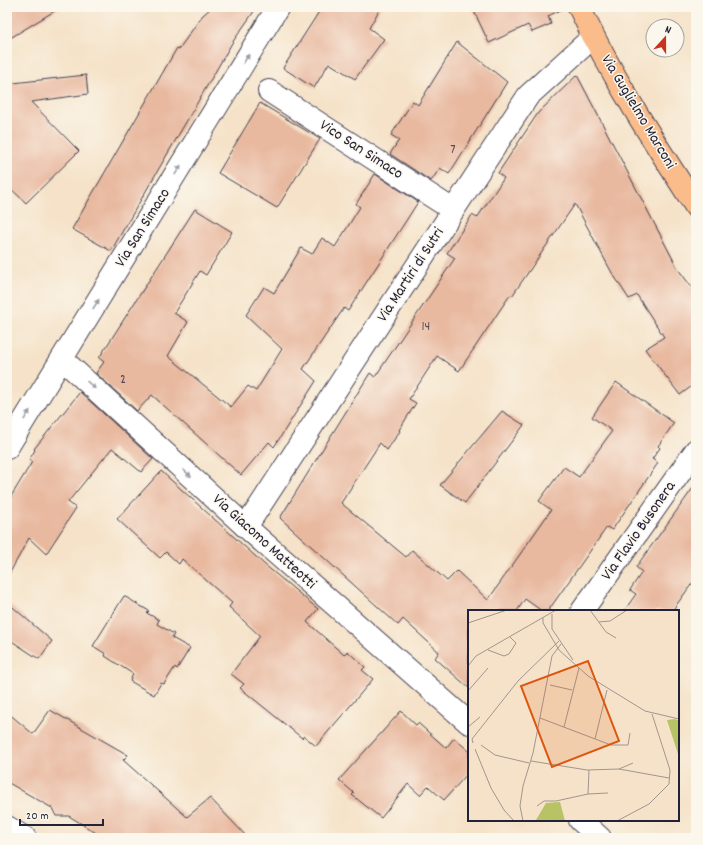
<svg xmlns="http://www.w3.org/2000/svg" width="703" height="845" font-family="Dekko,sans-serif">
<style>
.building{fill:#e8b89f}
.lines{fill:none;stroke-linecap:round;stroke-linejoin:round}
.minor-casing{stroke:#423f50;stroke-width:24}
.major-casing{stroke:#423f50;stroke-width:24}
.minor{stroke:#fff;stroke-width:22}
.major{stroke:#fabc8b;stroke-width:22}
.oneway{fill:#9c9ca7}
.labels{text-anchor:middle;dominant-baseline:central;stroke-width:3;stroke-linejoin:round;paint-order:stroke}
.number-label{font-size:14px;fill:#544854}
.street-label{font-size:16px;fill:#22223b;stroke:#fbf7ec}
.inset-road{fill:none;stroke:#a19590;stroke-width:1}
.view{fill:#de560e;fill-opacity:0.15;stroke:#de560e;stroke-width:2}
.inset-edge{fill:none;stroke:#22223b;stroke-width:2}
</style>
<rect width="100%" height="100%" fill="#fbf7ec"/>
<filter id="ink" filterUnits="userSpaceOnUse"><feTurbulence type="fractalNoise" baseFrequency=".025" numOctaves="2"/><feDisplacementMap in="SourceGraphic" scale="8" xChannelSelector="R" yChannelSelector="G"/><feConvolveMatrix kernelMatrix="1 2 1 2 8 2 1 2 1" color-interpolation-filters="sRGB"/></filter>
<filter id="wash" filterUnits="userSpaceOnUse"><feTurbulence type="fractalNoise" baseFrequency=".012" numOctaves="4" result="noise"/><feDisplacementMap in="SourceGraphic" scale="16" xChannelSelector="R" yChannelSelector="G"/><feGaussianBlur stdDeviation="0.9" result="paint"/><feColorMatrix in="noise" values="0 0 0 0 0 0 0 0 0 0 0 0 0 0 0 0 0 1.4 0 .05"/><feComposite in="paint" operator="in"/></filter>
<g filter="url(#wash)">
<rect width="100%" height="100%" fill="#f5e2c8"/>
<g id="blocks">
<g class="building">
<polygon points="7,7 61,7 7,40"/>
<polygon points="212,7 257,7 232,43 111,251 72,229 177,48 179,49 202,16"/>
<polygon points="322,7 381,7 369,28 384,39 355,79 329,63 314,88 283,68"/>
<polygon points="472,7 567,7 548,16 551,24 532,32 528,25 489,43"/>
<polygon points="457,42 507,82 449,174 440,168 431,181 390,154 399,140 391,135 413,101 418,105"/>
<polygon points="86,75 88,94 31,102 79,151 26,203 7,185 7,77 13,83"/>
<polygon points="577,75 678,269 696,293 696,383 680,395 645,349 664,337 637,295 629,299 611,271 575,204 512,296 510,295 459,371 437,356 409,399 416,403 399,430 400,431 387,450 380,443 341,503 406,557 412,550 447,581 457,571 488,600 551,510 539,501 564,467 579,477 612,431 592,417 616,382 674,423 658,446 660,448 652,459 658,463 612,530 607,527 548,611 542,611 525,599 517,611 469,611 469,688 435,658 439,652 403,619 398,625 280,518 370,373 375,377 455,258 447,253 472,215 477,218 504,178 498,173 538,113"/>
<polygon points="260,103 320,139 277,208 218,173"/>
<polygon points="375,174 418,202 348,311 344,308 303,369 316,381 274,447 269,442 241,475 152,395 137,411 96,373 104,362 99,358 195,209 232,232 206,275 200,271 174,313 188,322 168,356 231,407 248,386 256,391 282,349 246,315 264,287 274,293 301,248 312,254 322,238 335,247 360,207 356,204"/>
<polygon points="80,392 153,459 141,472 112,448 68,502 76,508 46,554 29,538 7,578 7,503 32,462 29,460 35,450 34,449"/>
<polygon points="502,411 524,425 465,503 440,485"/>
<polygon points="161,471 265,565 318,609 307,622 344,655 347,651 365,667 362,670 373,679 316,746 304,736 302,738 240,688 244,684 231,674 260,636 229,607 232,603 182,559 179,564 166,552 160,558 117,519"/>
<polygon points="696,484 696,578 672,611 624,611 636,594 630,590 642,572 636,567"/>
<polygon points="124,596 149,611 147,613 159,620 157,624 174,634 172,638 190,648 177,669 175,667 164,684 161,683 154,695 130,681 133,674 105,656 106,654 93,646"/>
<polygon points="7,602 52,641 39,659 7,638"/>
<polygon points="50,710 128,755 123,760 187,817 210,798 248,838 104,838 69,816 56,816 52,808 7,782 7,712 33,734"/>
<polygon points="401,711 416,725 418,723 446,748 454,738 469,751 469,772 444,800 428,786 420,795 408,784 381,818 352,795 354,793 339,780"/>
</g>
</g>
</g>
<g filter="url(#ink)">
<use href="#blocks" fill-opacity="0" stroke="#423f50" stroke-width="1"/>
<g class="lines">
<defs>
<g id="minor">
<polyline points="269,91 453,210"/>
<polyline points="62,359 246,527 469,723"/>
<polyline points="7,448 278,7"/>
<polyline points="246,527 528,96 593,37"/>
<polyline points="582,611 696,450"/>
<polyline points="580,820 600,838"/>
<polyline points="7,827 25,838"/>
</g>
<path id="major" d="M579 7C612 77 654 142 696 207"/>
</defs>
<use href="#minor" class="minor-casing"/>
<use href="#major" class="major-casing"/>
<use href="#minor" class="minor"/>
<use href="#major" class="major"/>
</g>
<defs><path id="oneway-solid" d="M-6-.8H1V-3.2L6.5 0L1 3.2V.8H-6Z"/></defs>
<g class="oneway">
<use href="#oneway-solid" transform="translate(246 59) rotate(-58)"/>
<use href="#oneway-solid" transform="translate(178 170) rotate(-58)"/>
<use href="#oneway-solid" transform="translate(96 304) rotate(-58)"/>
<use href="#oneway-solid" transform="translate(91 385) rotate(42)"/>
<use href="#oneway-solid" transform="translate(27 415) rotate(-58)"/>
<use href="#oneway-solid" transform="translate(187 473) rotate(42)"/>
</g>
</g>
<g class="labels">
<g class="number-label">
<text x="453" y="150">7</text>
<text x="426" y="327">14</text>
<text x="123" y="380">2</text>
</g>
<g class="street-label">
<text transform="translate(638 112) rotate(59)">Via Guglielmo Marconi</text>
<text transform="translate(361 150) rotate(33)">Vico San Simaco</text>
<text transform="translate(143 228) rotate(-58)">Via San Simaco</text>
<text transform="translate(411 275) rotate(-57)">Via Martiri di Sutri</text>
<text transform="translate(639 531) rotate(-55)">Via Flavio Busonera</text>
<text transform="translate(264 542) rotate(42)">Via Giacomo Matteotti</text>
</g>
</g>
<g transform="translate(468 610)">
<rect width="211" height="211" fill="#f5e2c8"/>
<path d="M207 109 211 111V147L199 110ZM92 192 97 211 68 210 78 193Z" fill="#b7c365"/>
<path class="inset-road" d="M122 0 138 22 148 28M84 4V19L105 50M75 8V13L91 40 120 66 177 101 211 109M131 12 142 11 159 0M0 13 39 0M20 40 36 46 41 44 48 33 42 27M0 56 8 46 88 0M82 75 104 80M0 81 20 58M72 108 143 135H160L162 123M0 117 12 107M96 117 111 58M127 129 139 80M5 133 4 129 50 71 91 31M13 135 27 145 61 153M7 139 23 178 36 200 46 211M63 151 119 160 151 159 201 168M151 159 165 153M120 184 121 160M69 196 76 191H88L120 184 140 183M55 211 52 196 55 176 65 143 84 46 93 34M149 211 181 194 201 174 202 160 184 104"/>
<path class="view" d="M120 51 151 131 84 157 53 76Z"/>
<rect width="211" height="211" class="inset-edge"/>
</g>
<rect width="703" height="845" fill="none" stroke="#fbf7ec" stroke-width="24"/>
<g transform="translate(665 38) rotate(21)"><circle r="19" fill="#fbf7ec" stroke="#a4a2a5"/>
<path d="M0-3L7 15L0 10L-7 15Z" fill="#c8321e"/>
<text y="-6" font-size="11" font-weight="bold" text-anchor="middle" fill="#22223b">N</text>
</g>
<path d="M20 819v6h83v-6" fill="none" stroke="#22223b" stroke-width="2"/>
<text x="26" y="819" font-size="12" fill="#22223b" stroke="#fbf7ec" stroke-width="3" paint-order="stroke">20 m</text>
</svg>
